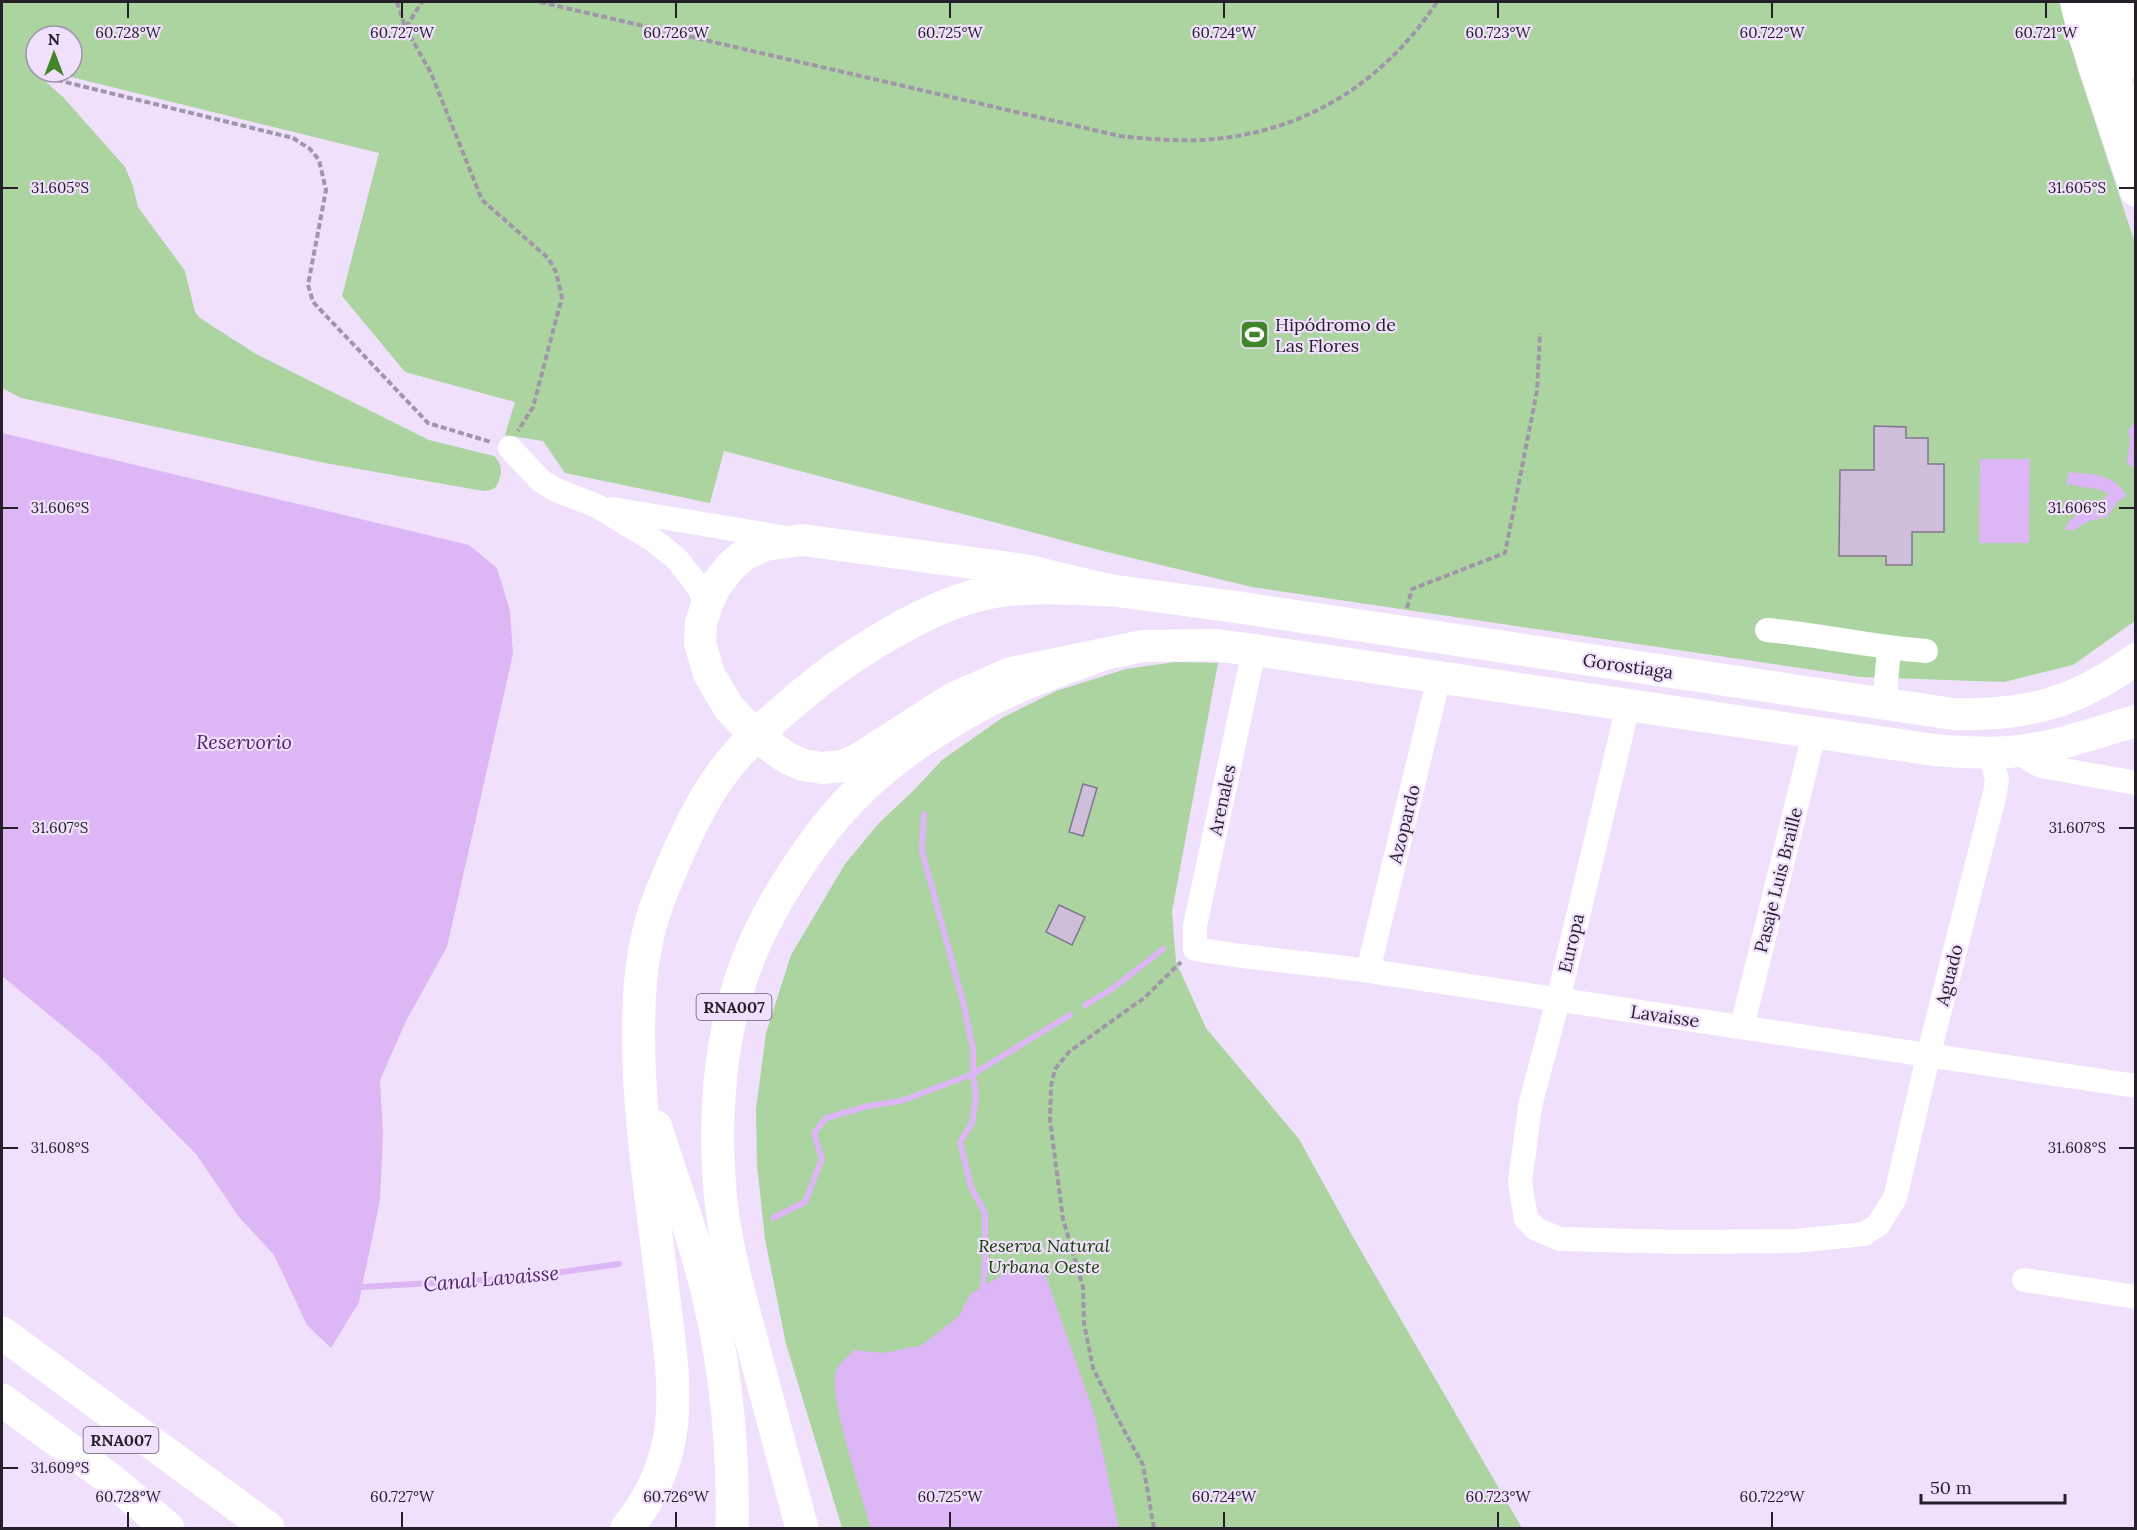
<svg xmlns="http://www.w3.org/2000/svg" width="2137" height="1530" font-family="Lora,serif">
<style>
.green{fill:#abd4a0}
.water{fill:#dcb6f5}
.lines{fill:none;stroke-linecap:round;stroke-linejoin:round}
.stream{stroke:#dcb6f5;stroke-width:6}
.building{fill:#cebed9;stroke:#84758e;stroke-width:1.5}
.path{stroke:#a195aa;stroke-width:4;stroke-dasharray:6 3;stroke-linecap:butt}
.minor{stroke:#fff;stroke-width:24}
.major{stroke:#fff;stroke-width:32}
.highway{stroke:#fff;stroke-width:33}
.ticks{fill:none;stroke:#251f29;stroke-width:2}
.labels{text-anchor:middle;dominant-baseline:central;stroke-width:4.5;stroke-linejoin:round;paint-order:stroke}
.shield{fill:#f0e0fc;stroke:#625968;stroke-width:1.5}
.shield-label{font-size:16px;font-weight:bold;fill:#251f29}
.poi-label{font-size:18px;fill:#251f29;stroke:#f0e0fc;text-anchor:start}
.street-label{font-size:18px;fill:#251f29;stroke:#f0e0fc}
.park-label{font-size:18px;font-style:italic;fill:#144002;stroke:#f0e0fc}
.water-label{font-size:20px;font-style:italic;fill:#51226b;stroke:#f0e0fc}
.ticks-label{font-size:15px;text-anchor:middle;fill:#251f29;stroke:#f0e0fc;stroke-width:4.5;stroke-linejoin:round;paint-order:stroke}
</style>
<rect width="100%" height="100%" fill="#f0e0fc"/>
<g class="green">
<path d="M2 2H2061L2078 70 2135 243V621L2073 665 2004 682 1861 677 1252 587 1103 551 724 451 710 503 565 473 543 441 505 435 515 402 405 372 342 296 379 153 51 72H72V36H36V68L29 67 63 97 125 167 133 186 138 207 185 271 195 312 200 318 256 354 429 440 494 456C504 466 502 475 496 487L491 490 483 491 325 463 21 398 2 388Z"/>
<polygon points="1175,662 1218,663 1172,912 1176,962 1206,1028 1299,1139 1353,1237 1522,1528 842,1528 786,1344 765,1239 757,1165 756,1109 766,1033 791,955 845,864 879,823 915,789 942,760 1002,718 1056,691 1126,669"/>
</g>
<g class="water">
<polygon points="2135,420 2135,469 2127,463 2130,439 2128,431"/>
<polygon points="2,433 469,545 497,568 510,611 513,654 447,947 406,1021 380,1080 383,1135 380,1200 359,1302 331,1348 307,1325 274,1255 239,1217 196,1154 99,1056 2,976"/>
<polygon points="1980,459 2030,459 2029,543 1979,543"/>
<path d="M2069 472C2094 475 2112 472 2127 496L2118 501 2107 517 2089 521 2074 530H2064C2072 516 2077 512 2094 510L2108 494 2101 490 2066 484Z"/>
<path d="M1043 1268 1095 1416 1119 1528H871C863 1500 827 1392 836 1371 839 1363 849 1356 854 1350L883 1353 922 1345 959 1316 970 1294 1010 1270Z"/>
</g>
<g class="lines">
<g class="stream">
<polyline points="924,814 922,851 963,1002 973,1049 973,1074 976,1097 972,1123 960,1142 971,1187 985,1213 985,1260 983,1286"/>
<polyline points="1085,1005 1112,989 1163,949"/>
<polyline points="773,1218 805,1202 822,1159 814,1133 826,1118 868,1106 901,1101 973,1074 1070,1015"/>
<polyline points="362,1287 519,1278 619,1264"/>
</g>
</g>
<g class="building">
<polygon points="1874,426 1906,427 1906,438 1928,438 1928,464 1944,464 1944,532 1912,532 1912,565 1886,565 1886,556 1839,556 1840,470 1874,470"/>
<polygon points="1083,784 1097,788 1083,836 1069,832"/>
<polygon points="1059,905 1085,917 1072,945 1046,932"/>
</g>
<g class="lines">
<g class="path">
<polyline points="397,2 405,27 431,73 482,200 548,258 556,272 562,297 533,407 518,431"/>
<path d="M540 2 1120 136C1148 139 1175 141 1203 140 1302 134 1383 84 1437 2"/>
<polyline points="406,27 422,2"/>
<polyline points="57,80 293,138 310,149 319,160 326,190 308,285 313,302 428,423 491,442"/>
<polyline points="1407,608 1412,589 1505,553 1537,391 1540,333"/>
<polyline points="1154,1528 1143,1465 1119,1421 1093,1368 1084,1323 1083,1287 1063,1219 1050,1120 1051,1086 1055,1069 1069,1052 1144,998 1181,962"/>
</g>
<g class="minor">
<polyline points="2094,2 2136,131"/>
<polyline points="2115,2 2136,67"/>
<polyline points="510,448 541,481 556,490 597,506 653,540 676,558 698,586 707,604"/>
<polyline points="612,509 787,538"/>
<path d="M1767 630C1820 635 1872 647 1926 651"/>
<path d="M1254 650 1195 926V949C1253 959 1312 963 1370 971 1626 1008 1880 1050 2136 1086"/>
<polyline points="1884,705 1889,649"/>
<polyline points="1628,706 1558,1000 1530,1106 1520,1182 1526,1219 1536,1229 1560,1239 1680,1242 1795,1241 1864,1234 1878,1225 1895,1198 1928,1057 1995,793 1997,779 1990,753"/>
<polyline points="2025,750 2030,760 2041,766 2136,783"/>
<polyline points="1368,971 1439,677"/>
<polyline points="1742,1027 1814,734"/>
<polyline points="2024,1280 2136,1297"/>
</g>
<g class="major">
<polyline points="2076,2 2085,38 2136,191"/>
<polyline points="2131,2 2136,15"/>
<path d="M2136 659C2076 703 2026 716 1953 714L1236 607 1109 590 1025 570 802 540 765 545 744 555 731 566 716 585 707 604 701 623 700 643 709 674 729 708 755 735 787 758 803 765 822 768 843 766 857 760 952 699 1011 673 1143 646 1214 645 1254 650 1934 750C1959 752 1984 754 2009 752 2052 749 2094 733 2136 721"/>
</g>
<g class="highway">
<path d="M656 1127C669 1170 684 1211 697 1253 723 1342 734 1437 732 1528"/>
<polyline points="2,1333 268,1528"/>
<polyline points="2,1400 110,1479 168,1528"/>
<path d="M627 1528C689 1452 674 1382 663 1292 654 1216 642 1141 639 1064 638 1021 638 977 648 935 654 906 667 880 678 853 692 823 706 793 727 767 747 741 773 720 798 698 842 660 917 612 974 596 1018 584 1064 588 1109 590"/>
<path d="M802 1528C785 1466 769 1404 752 1342 739 1293 724 1242 720 1191 714 1121 719 1045 741 979 761 917 813 835 860 790 894 757 936 729 978 706 1017 685 1059 670 1101 655"/>
</g>
</g>
<path class="ticks" d="M128 3V18M402 3V18M676 3V18M950 3V18M1224 3V18M1498 3V18M1772 3V18M2046 3V18M3 188H18M2119 188H2134M3 508H18M2119 508H2134M3 828H18M2119 828H2134M3 1148H18M2119 1148H2134M3 1468H18M128 1512V1527M402 1512V1527M676 1512V1527M950 1512V1527M1224 1512V1527M1498 1512V1527M1772 1512V1527"/>
<defs>
<symbol id="stadium-square" viewBox="-11 -11 22 22"><rect x="-9" y="-9" width="18" height="18" rx="4" fill="#418529" stroke="#f0e0fc"/><path d="M0-5a6.5 5 0 1 0 0 10a6.5 5 0 1 0 0-10ZM-3.5-1.8h7v3.6h-7Z" fill="#fff"/></symbol>
</defs>
<g fill-rule="evenodd">
<use href="#stadium-square" x="1238" y="318" width="33" height="33"/>
</g>
<g class="labels">
<g class="shield">
<rect x="696.5" y="994" width="75" height="26" rx="4.5"/>
<rect x="83.5" y="1427" width="75" height="26" rx="4.5"/>
</g>
<g class="shield-label">
<text x="734" y="1007">RNA007</text>
<text x="121" y="1440">RNA007</text>
</g>
<g class="poi-label">
<text x="1275" y="324">Hipódromo de<tspan x="1275" dy="21">Las Flores</tspan></text>
</g>
<g class="street-label">
<text transform="translate(1628 666) rotate(8)">Gorostiaga</text>
<text transform="translate(1222 800) rotate(-78)">Arenales</text>
<text transform="translate(1404 824) rotate(-76)">Azopardo</text>
<text transform="translate(1778 880) rotate(-76)">Pasaje Luis Braille</text>
<text transform="translate(1571 943) rotate(-77)">Europa</text>
<text transform="translate(1949 975) rotate(-76)">Aguado</text>
<text transform="translate(1665 1016) rotate(8)">Lavaisse</text>
</g>
<g class="park-label">
<text x="1044" y="1245">Reserva Natural<tspan x="1044" dy="21">Urbana Oeste</tspan></text>
</g>
<g class="water-label">
<text x="244" y="741">Reservorio</text>
<text transform="translate(491 1278) rotate(-5)">Canal Lavaisse</text>
</g>
</g>
<g class="ticks-label">
<text x="128" y="38">60.728°W</text>
<text x="402" y="38">60.727°W</text>
<text x="676" y="38">60.726°W</text>
<text x="950" y="38">60.725°W</text>
<text x="1224" y="38">60.724°W</text>
<text x="1498" y="38">60.723°W</text>
<text x="1772" y="38">60.722°W</text>
<text x="2046" y="38">60.721°W</text>
<text x="60" y="193">31.605°S</text>
<text x="2077" y="193">31.605°S</text>
<text x="60" y="513">31.606°S</text>
<text x="2077" y="513">31.606°S</text>
<text x="60" y="833">31.607°S</text>
<text x="2077" y="833">31.607°S</text>
<text x="60" y="1153">31.608°S</text>
<text x="2077" y="1153">31.608°S</text>
<text x="60" y="1473">31.609°S</text>
<text x="128" y="1502">60.728°W</text>
<text x="402" y="1502">60.727°W</text>
<text x="676" y="1502">60.726°W</text>
<text x="950" y="1502">60.725°W</text>
<text x="1224" y="1502">60.724°W</text>
<text x="1498" y="1502">60.723°W</text>
<text x="1772" y="1502">60.722°W</text>
</g>
<rect width="2137" height="1530" fill="none" stroke="#251f29" stroke-width="6"/>
<g transform="translate(54 54)"><circle r="28" fill="#f0e0fc" stroke="#9f93a8" stroke-width="1.5"/>
<path d="M0-4.5L10 22L0 15L-10 22Z" fill="#418529"/>
<text y="-9" font-size="16" font-weight="bold" text-anchor="middle" fill="#251f29">N</text>
</g>
<path d="M1921 1494v9h144v-9" fill="none" stroke="#251f29" stroke-width="3"/>
<text x="1930" y="1494" font-size="18" fill="#251f29" stroke="#f0e0fc" stroke-width="4.5" paint-order="stroke">50 m</text>
</svg>
